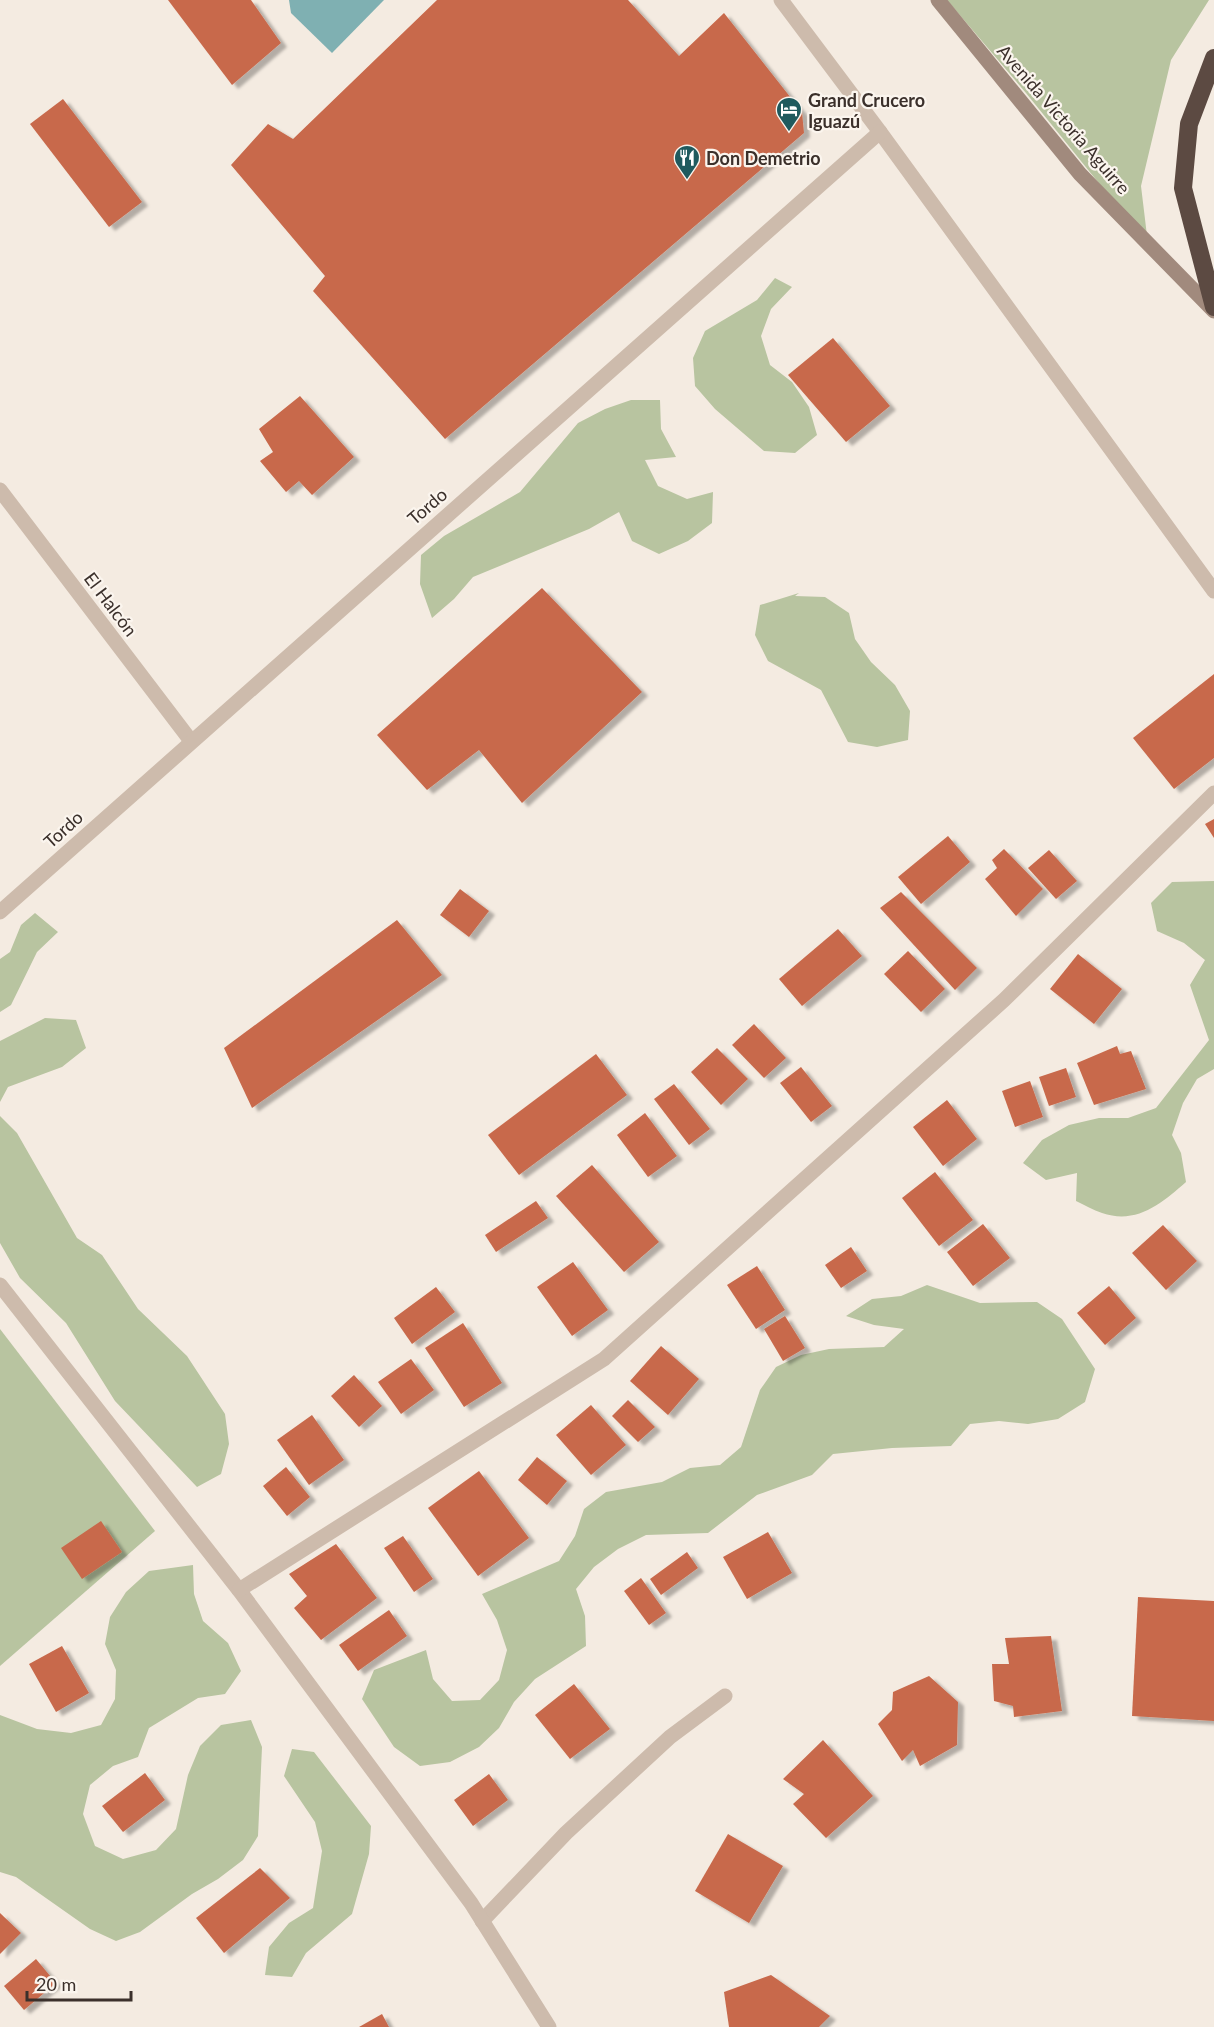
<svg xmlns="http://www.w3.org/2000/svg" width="1214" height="2027" font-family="Lato,sans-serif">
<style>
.green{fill:#b8c4a0}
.water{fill:#7fb0b2}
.building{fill:#c8694b;filter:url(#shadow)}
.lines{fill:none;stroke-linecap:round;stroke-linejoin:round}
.lane{stroke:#cdbbac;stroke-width:15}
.street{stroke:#cdbbac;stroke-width:15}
.secondary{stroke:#a18a7d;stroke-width:15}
.highway{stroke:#5c4a42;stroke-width:18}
.labels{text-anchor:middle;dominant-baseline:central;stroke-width:4.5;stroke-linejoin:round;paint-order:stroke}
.poi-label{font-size:18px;font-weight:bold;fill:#3b302b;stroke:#fbf5ee;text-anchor:start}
.street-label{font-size:18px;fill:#3b302b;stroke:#fbf5ee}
</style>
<defs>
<filter id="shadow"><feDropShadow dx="6" dy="4" stdDeviation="1.5" flood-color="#0004"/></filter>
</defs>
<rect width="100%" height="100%" fill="#f4ebe1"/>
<g class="green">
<polygon points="947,0 1209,0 1171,60 1141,186 1148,244 1026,93"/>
<polygon points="775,278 792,287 771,309 761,336 770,365 792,382 809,407 817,435 795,453 764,451 715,409 695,386 693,358 705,331 757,300"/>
<polygon points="631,400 660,400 661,429 676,457 645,460 658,486 687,499 713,492 712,523 688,541 659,554 632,541 619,512 589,529 473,577 454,599 432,618 420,584 421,555 444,536 520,492 578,423 605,409"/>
<polygon points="799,593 795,596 825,597 849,613 855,639 871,662 895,685 910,711 908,740 877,747 848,742 821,690 768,661 755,635 760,605"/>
<path d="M1214 881V1069L1197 1079 1183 1103 1172 1135 1181 1153 1186 1182C1162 1203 1137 1225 1102 1213 1093 1210 1085 1205 1076 1201L1077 1173 1046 1180 1023 1163 1042 1140 1069 1125 1099 1118H1128L1156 1108 1209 1040 1190 985 1205 960 1184 943 1157 931 1151 903 1172 882Z"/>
<polygon points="35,913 58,932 37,952 11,1005 0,1012 0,959 10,952 21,925"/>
<polygon points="45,1018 76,1020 86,1048 62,1067 8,1087 0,1102 0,1041"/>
<polygon points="0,1116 17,1133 77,1238 102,1255 138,1309 187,1356 225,1414 229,1444 221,1474 197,1487 115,1401 66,1323 20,1278 0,1243"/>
<polygon points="927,1285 980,1303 1037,1302 1062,1319 1095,1369 1085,1402 1058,1419 1028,1424 999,1421 970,1424 951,1446 892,1448 833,1454 812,1475 757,1495 708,1533 646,1535 618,1549 594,1567 576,1589 585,1616 586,1646 535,1679 514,1702 499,1728 479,1747 450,1762 420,1766 394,1747 362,1699 374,1670 426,1650 433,1679 452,1701 480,1700 499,1680 507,1650 497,1620 482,1594 559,1561 575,1536 584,1509 606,1492 662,1482 690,1468 720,1465 741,1447 760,1390 776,1367 801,1355 829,1349 884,1347 904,1329 874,1325 846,1316 872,1299 901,1296"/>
<polygon points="0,1329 155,1531 0,1666"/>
<polygon points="193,1565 194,1594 203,1621 228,1643 241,1671 225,1694 198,1698 149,1728 138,1757 113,1766 90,1785 83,1814 95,1846 123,1859 156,1850 176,1829 188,1775 200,1746 221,1725 251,1720 262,1747 258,1836 243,1860 218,1879 192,1894 140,1932 116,1941 90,1929 16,1877 0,1872 0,1715 37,1729 71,1733 101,1725 115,1699 116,1670 105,1644 110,1617 126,1592 149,1571"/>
<polygon points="292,1749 314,1752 371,1826 369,1854 352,1914 306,1953 292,1977 265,1975 269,1947 289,1923 313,1908 322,1851 315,1822 284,1776"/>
</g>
<polygon class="water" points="289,0 384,0 332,53 291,13"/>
<g class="building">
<polygon points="168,0 251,0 281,43 232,85"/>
<polygon points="437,0 628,0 679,56 724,13 802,112 804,133 445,439 313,291 325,276 231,165 268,124 293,139"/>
<polygon points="63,99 142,202 109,227 30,124"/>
<polygon points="833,338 890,406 846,442 788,375"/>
<polygon points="300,396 354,457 312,495 299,481 286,492 260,461 273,452 259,429"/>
<polygon points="542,588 642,692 522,803 479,750 427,790 377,735"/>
<polygon points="1214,674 1214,758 1174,789 1133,738"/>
<polygon points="1214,819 1214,838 1205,824"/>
<polygon points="948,836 970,862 921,904 898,877"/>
<polygon points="1004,849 1043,889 1016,916 985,879 997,868 992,860"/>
<polygon points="1049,850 1077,881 1056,899 1028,868"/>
<polygon points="460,889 489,911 469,937 440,915"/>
<polygon points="901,892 977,968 955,990 880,908"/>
<polygon points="397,920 442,975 252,1108 224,1048"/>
<polygon points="838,929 862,956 802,1006 779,979"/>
<polygon points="908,951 945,989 921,1012 884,974"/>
<polygon points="1078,954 1122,989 1094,1024 1050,989"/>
<polygon points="754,1024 786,1058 764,1078 732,1045"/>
<polygon points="1117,1046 1120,1054 1131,1051 1146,1089 1094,1105 1077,1063"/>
<polygon points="717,1048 748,1079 721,1105 691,1072"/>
<polygon points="596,1054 627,1095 519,1175 488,1135"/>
<polygon points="801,1067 832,1106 811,1122 780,1083"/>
<polygon points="1066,1068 1076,1097 1049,1106 1039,1077"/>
<polygon points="1030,1081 1043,1117 1015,1127 1002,1091"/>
<polygon points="674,1084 710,1129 689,1145 654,1099"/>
<polygon points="947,1100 977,1139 943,1166 913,1127"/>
<polygon points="645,1113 677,1156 648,1177 617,1135"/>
<polygon points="592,1165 659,1242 624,1272 556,1196"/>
<polygon points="935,1172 973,1220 939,1246 902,1198"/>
<polygon points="536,1201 548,1218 496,1252 485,1235"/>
<polygon points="983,1224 1010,1258 973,1286 947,1252"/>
<polygon points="1163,1225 1197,1261 1166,1290 1132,1253"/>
<polygon points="851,1247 867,1271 841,1288 825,1265"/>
<polygon points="573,1262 608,1310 572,1336 537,1287"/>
<polygon points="757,1266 785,1310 756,1329 727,1285"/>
<polygon points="1109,1286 1136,1318 1105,1345 1077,1313"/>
<polygon points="436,1287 455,1312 412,1344 394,1318"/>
<polygon points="785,1316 805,1348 783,1361 764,1329"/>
<polygon points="463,1323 502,1383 464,1407 425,1348"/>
<polygon points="661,1346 699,1379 668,1415 630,1381"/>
<polygon points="411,1359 434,1390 401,1414 378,1382"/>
<polygon points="354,1375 382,1406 359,1427 331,1396"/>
<polygon points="628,1400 655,1427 638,1442 612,1416"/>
<polygon points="591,1405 626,1445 591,1475 556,1435"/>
<polygon points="312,1415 344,1460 309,1485 277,1440"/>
<polygon points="537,1457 567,1481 547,1505 518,1480"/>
<polygon points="286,1467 310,1497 287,1516 263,1486"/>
<polygon points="479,1471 529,1538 478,1576 428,1508"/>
<polygon points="101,1521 122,1552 82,1579 61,1548"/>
<polygon points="768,1532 792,1573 747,1599 723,1557"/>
<polygon points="403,1536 433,1579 414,1592 384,1548"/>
<polygon points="336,1544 377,1598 321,1640 294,1608 307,1596 289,1574"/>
<polygon points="687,1552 698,1568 661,1595 650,1579"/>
<polygon points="641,1578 666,1613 649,1625 624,1591"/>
<polygon points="1138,1597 1214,1601 1214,1721 1132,1716"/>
<polygon points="389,1610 407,1636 358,1671 339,1645"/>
<polygon points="1051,1636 1062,1711 1014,1717 1013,1706 994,1701 992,1664 1009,1664 1005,1638"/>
<polygon points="62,1646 89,1693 56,1712 29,1664"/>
<polygon points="929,1676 958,1702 957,1745 920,1766 913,1750 902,1761 878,1724 892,1710 893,1692"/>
<polygon points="574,1684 610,1729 570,1759 535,1715"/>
<polygon points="823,1740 873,1796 826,1838 793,1804 804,1794 783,1779"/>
<polygon points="145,1773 165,1800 123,1832 102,1806"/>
<polygon points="489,1774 508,1800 473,1826 454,1800"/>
<polygon points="728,1834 783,1866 749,1923 695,1891"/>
<polygon points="260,1868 290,1898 224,1953 196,1918"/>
<polygon points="0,1913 21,1933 0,1954"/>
<polygon points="36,1959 56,1983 24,2010 4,1986"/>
<polygon points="771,1975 830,2016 819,2027 729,2027 724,1992"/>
<polygon points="382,2014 389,2027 359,2027"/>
</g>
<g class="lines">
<polyline class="lane" points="482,1921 566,1833 670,1737 725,1696"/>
<g class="street">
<polyline points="781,0 880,132 1214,591"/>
<polyline points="0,490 191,741"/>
<polyline points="0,912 880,132"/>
<polyline points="0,1285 239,1590 471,1903 549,2027"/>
<polyline points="239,1590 604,1359 1004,1000 1214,793"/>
</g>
<polyline class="secondary" points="938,0 1080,174 1214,311"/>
<polyline class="highway" points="1214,58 1189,124 1183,188 1214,307"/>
</g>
<defs>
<symbol id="hotel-pin" viewBox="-11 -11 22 30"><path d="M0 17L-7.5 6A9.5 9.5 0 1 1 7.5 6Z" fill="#1f5a5e" stroke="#fbf5ee"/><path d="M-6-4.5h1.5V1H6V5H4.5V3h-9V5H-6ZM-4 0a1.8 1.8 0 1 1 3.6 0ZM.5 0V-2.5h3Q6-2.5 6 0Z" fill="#fff"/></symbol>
<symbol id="restaurant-pin" viewBox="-11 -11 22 30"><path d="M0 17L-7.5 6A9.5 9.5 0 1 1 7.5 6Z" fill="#1f5a5e" stroke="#fbf5ee"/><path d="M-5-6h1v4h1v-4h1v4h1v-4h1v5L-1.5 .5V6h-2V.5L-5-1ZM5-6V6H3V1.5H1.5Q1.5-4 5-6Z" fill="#fff"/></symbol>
</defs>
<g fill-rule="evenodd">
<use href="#hotel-pin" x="774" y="95" width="30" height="40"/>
<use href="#restaurant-pin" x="672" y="143" width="30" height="40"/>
</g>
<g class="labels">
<g class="poi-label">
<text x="808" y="100">Grand Crucero<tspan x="808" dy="21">Iguazú</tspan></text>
<text x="706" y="158">Don Demetrio</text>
</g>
<g class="street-label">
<text transform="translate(1064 119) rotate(49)">Avenida Victoria Aguirre</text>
<text transform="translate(427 506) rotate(-41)">Tordo</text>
<text transform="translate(111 604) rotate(53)">El Halcón</text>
<text transform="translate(63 829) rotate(-42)">Tordo</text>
</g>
</g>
<path d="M27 1991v9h104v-9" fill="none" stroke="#3b302b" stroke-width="3"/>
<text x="36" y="1991" font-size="18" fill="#3b302b" stroke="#fbf5ee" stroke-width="4.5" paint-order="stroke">20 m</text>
</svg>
